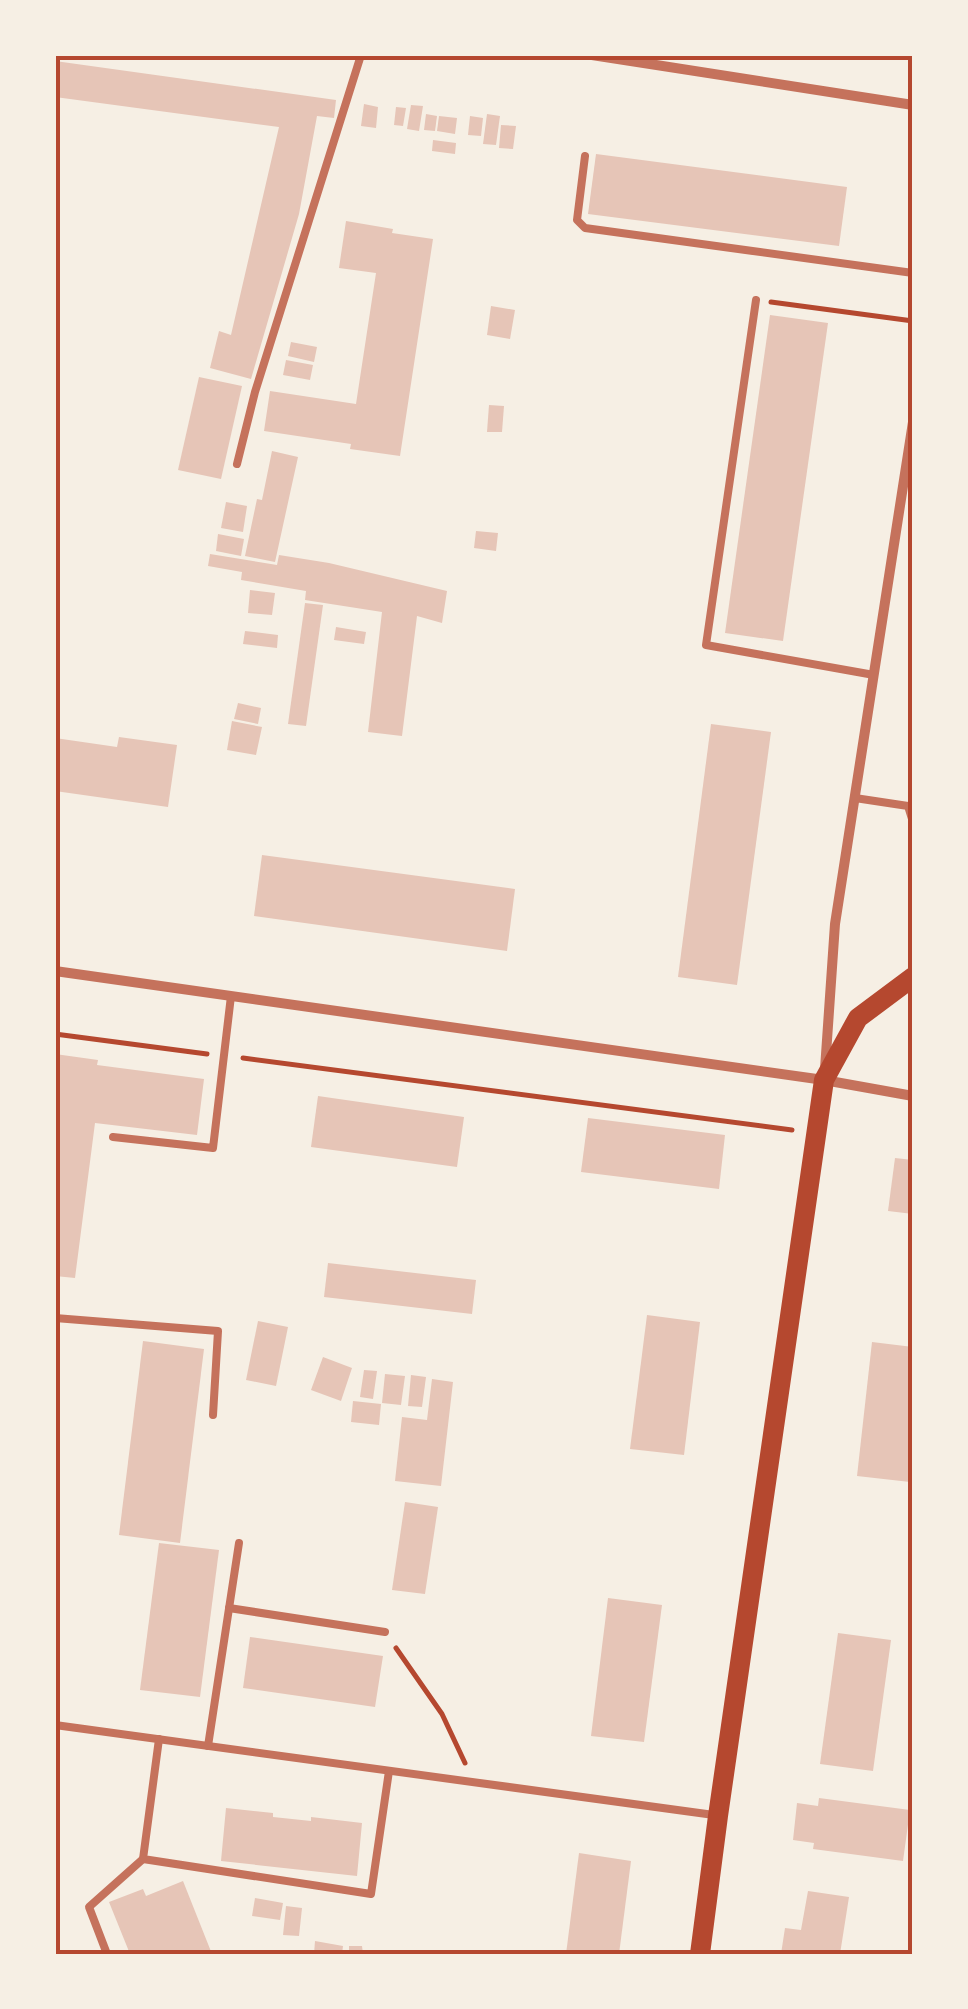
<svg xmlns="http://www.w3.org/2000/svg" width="968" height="2009" font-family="'Fira Sans',sans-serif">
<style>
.building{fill:#e6c5b7}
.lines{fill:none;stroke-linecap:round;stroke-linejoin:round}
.path{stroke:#b5482f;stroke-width:5}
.service{stroke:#c5725c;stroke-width:8}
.minor{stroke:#c5725c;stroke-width:10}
.secondary{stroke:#b5482f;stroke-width:20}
.neatline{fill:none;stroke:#b5482f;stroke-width:4}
</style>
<rect width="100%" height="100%" fill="#f6efe4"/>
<g class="building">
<polygon points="55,61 336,100 334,118 317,116 299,214 251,379 210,368 219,331 231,335 279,127 55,97"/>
<polygon points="364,104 378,107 376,128 361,126"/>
<polygon points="411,105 423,106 419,131 407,129"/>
<polygon points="396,107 406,108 403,126 394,125"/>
<polygon points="426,114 437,116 435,131 424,130"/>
<polygon points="487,114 500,116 496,145 483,144"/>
<polygon points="439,116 457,118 455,134 437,131"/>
<polygon points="470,116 483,118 481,136 468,135"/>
<polygon points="501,125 516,126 513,149 499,148"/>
<polygon points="433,140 456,143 455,154 432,151"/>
<polygon points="596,154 847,187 839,246 588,214"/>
<polygon points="346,221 393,229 392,233 433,239 400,456 350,449 351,444 264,431 270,391 356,404 376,273 339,268"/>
<polygon points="491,306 515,310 510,339 487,335"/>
<polygon points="770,315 828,323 783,641 725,633"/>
<polygon points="291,342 317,347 314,362 288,356"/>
<polygon points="286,360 313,365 310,380 283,375"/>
<polygon points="199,377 242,386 221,479 178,470"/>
<polygon points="489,405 504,406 502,432 487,432"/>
<polygon points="272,451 298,457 275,562 245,556 257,499 262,500"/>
<polygon points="226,502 247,506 243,532 221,528"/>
<polygon points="476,531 498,533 496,551 474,548"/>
<polygon points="218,534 244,539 241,556 216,551"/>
<polygon points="210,554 277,565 279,555 329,563 447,591 442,623 417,616 402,736 368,732 382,612 305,600 306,591 241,580 242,572 208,566"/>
<polygon points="250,590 275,593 272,615 248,613"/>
<polygon points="305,603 323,605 306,726 288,724"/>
<polygon points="336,627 366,632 364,644 334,640"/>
<polygon points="245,631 278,635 277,648 243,644"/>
<polygon points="238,703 261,708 258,724 234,719"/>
<polygon points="232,721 262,727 256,755 227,750"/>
<polygon points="711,724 771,732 737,985 678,977"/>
<polygon points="119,737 177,745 168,807 55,791 55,738 117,747"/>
<polygon points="262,855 515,889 507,951 254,916"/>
<polygon points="55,1054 98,1060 97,1065 204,1079 197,1135 95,1123 75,1278 55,1276"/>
<polygon points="318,1096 464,1117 457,1167 311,1147"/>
<polygon points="588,1118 725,1135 719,1189 581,1172"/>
<polygon points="895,1158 913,1160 913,1214 888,1211"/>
<polygon points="328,1263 476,1280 472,1314 324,1297"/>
<polygon points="647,1315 700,1322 684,1455 630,1449"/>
<polygon points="258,1321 288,1327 276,1386 246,1380"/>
<polygon points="143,1341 204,1349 180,1543 119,1535"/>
<polygon points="872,1342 913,1347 913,1455 910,1482 857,1476"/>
<polygon points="323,1357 352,1368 341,1401 311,1390"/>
<polygon points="364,1370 377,1371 373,1399 360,1397"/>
<polygon points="385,1374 405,1376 401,1405 382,1403"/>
<polygon points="411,1375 426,1377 422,1407 408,1406"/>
<polygon points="432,1379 453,1382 441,1486 395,1481 402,1417 427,1420"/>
<polygon points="353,1401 381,1404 379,1425 351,1422"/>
<polygon points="405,1502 438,1507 425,1594 392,1590"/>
<polygon points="159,1543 219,1550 200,1697 140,1690"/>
<polygon points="608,1598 662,1605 644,1742 591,1736"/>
<polygon points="838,1633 891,1640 873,1771 820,1764"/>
<polygon points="250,1637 383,1656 375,1707 243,1688"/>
<polygon points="819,1798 910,1810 903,1861 813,1849 814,1843 793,1840 797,1803 818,1806"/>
<polygon points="226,1808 273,1813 273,1817 311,1821 311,1817 362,1823 357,1876 221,1861"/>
<polygon points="579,1853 631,1861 619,1954 566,1954"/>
<polygon points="183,1881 212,1954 130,1954 109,1902 143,1889 146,1896"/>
<polygon points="808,1891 849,1897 840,1954 781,1954 785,1928 801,1930"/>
<polygon points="255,1898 283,1903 280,1920 252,1916"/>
<polygon points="286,1906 302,1908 299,1936 283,1935"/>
<polygon points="315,1941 343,1946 342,1954 314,1954"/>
<polygon points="349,1946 362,1946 363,1954 349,1954"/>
</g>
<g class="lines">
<g class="path">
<polyline points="771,302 913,321"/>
<polyline points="55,1034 207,1054"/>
<polyline points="243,1058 792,1130"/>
<polyline points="396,1648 442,1714 465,1763"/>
</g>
<g class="service">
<polyline points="585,156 577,220 585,228 913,273"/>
<polyline points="756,300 706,645 874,675"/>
<polyline points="237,464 255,392 361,55"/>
<polyline points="855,798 908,806 913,822"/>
<polyline points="113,1137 213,1148 231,996"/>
<polyline points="55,1318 218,1331 213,1415"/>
<polyline points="229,1608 385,1632"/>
<polyline points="55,1725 714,1815"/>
<polyline points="159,1739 143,1859 371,1894 389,1771"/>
<polyline points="208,1746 239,1543"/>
<polyline points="107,1954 89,1907 143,1859"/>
</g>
<g class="minor">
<polyline points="592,55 913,105"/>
<polyline points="55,971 824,1080 913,1096"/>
<polyline points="825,1069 835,924 913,422"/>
</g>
<polyline class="secondary" points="700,1954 718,1816 824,1080 858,1018 913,977"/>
</g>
<rect width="968" height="2009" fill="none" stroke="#f6efe4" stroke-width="115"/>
<rect x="58" y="58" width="852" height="1894" class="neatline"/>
</svg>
